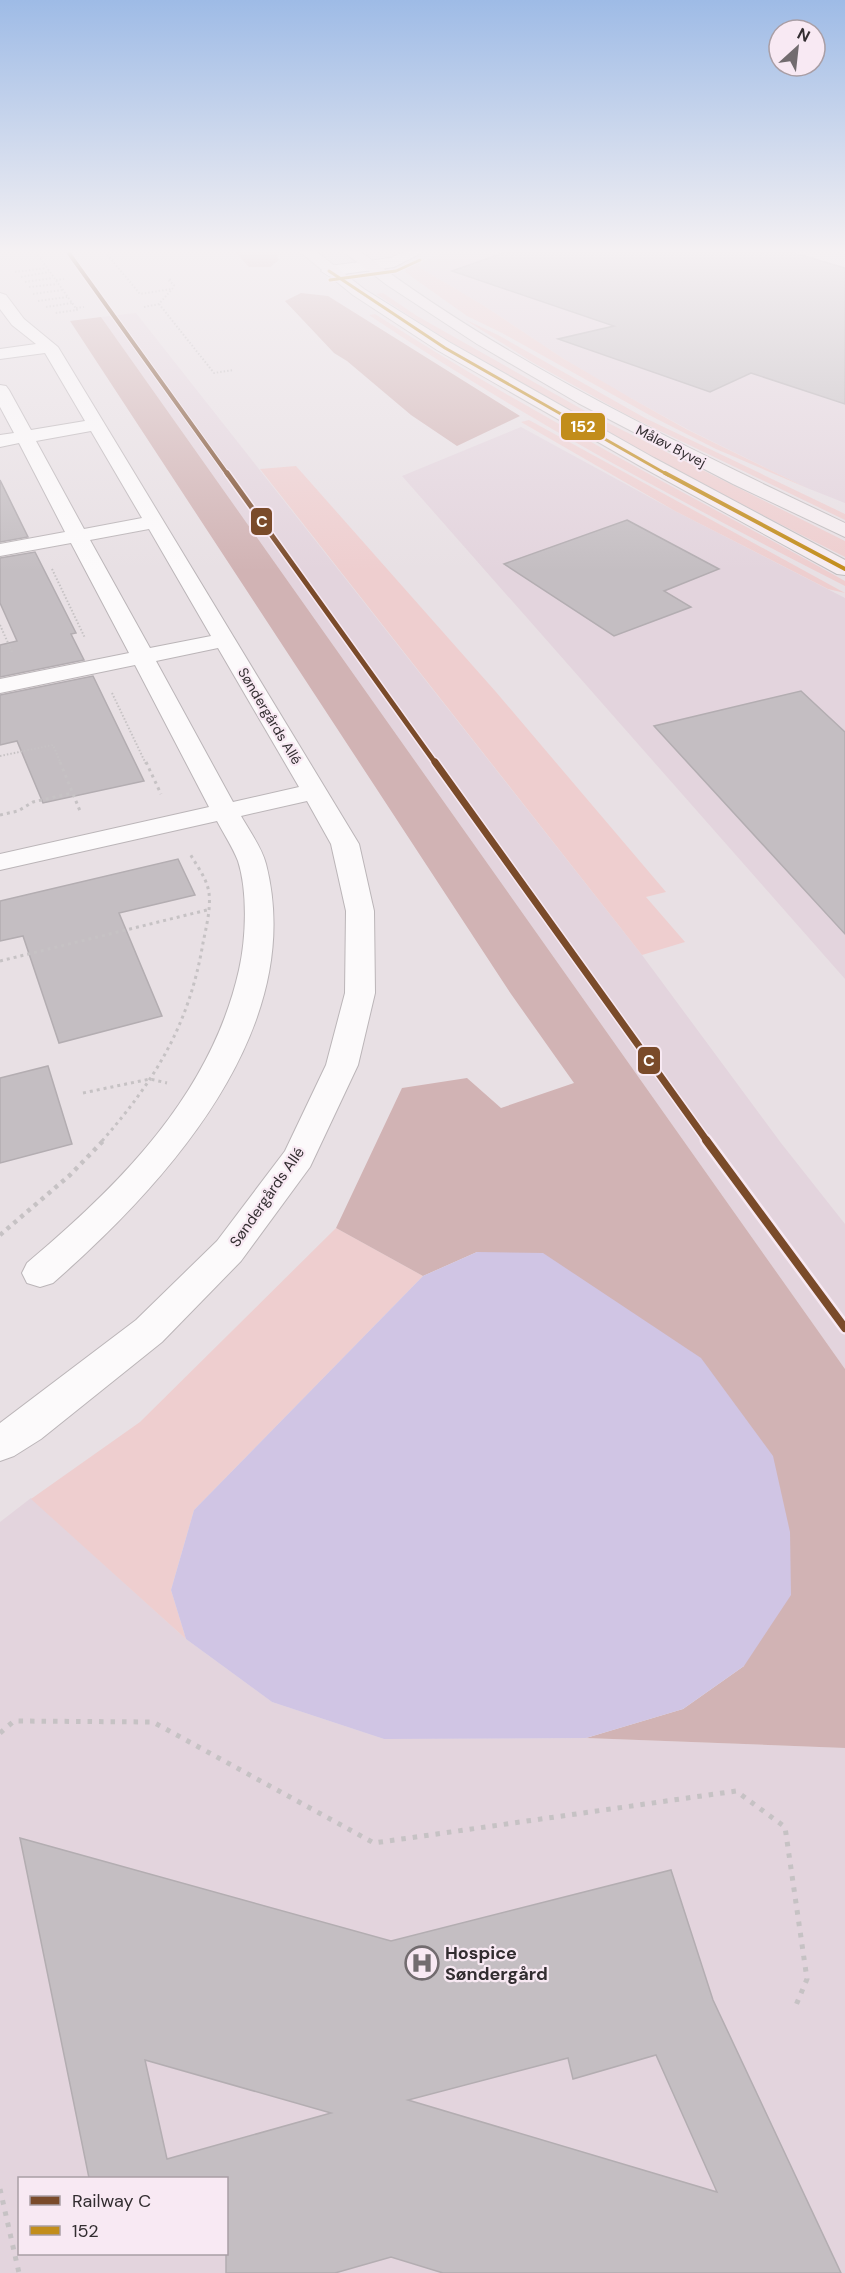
<svg xmlns="http://www.w3.org/2000/svg" width="845" height="2273" font-family="'DM Sans',sans-serif">
<style>
.built{fill:#e3d4dd;fill-rule:evenodd}
.green{fill:#eececf}
.forest{fill:#d1b3b4}
.water{fill:#d0c5e4}
.building{fill:#c4bec2;stroke:#b3adb1;stroke-width:1.5;fill-rule:evenodd}
.lines{fill:none;stroke-linecap:round;stroke-linejoin:round}
.minor-casing{stroke:#bbb5b8;stroke-width:2}
.major-casing{stroke:#c2bec0;stroke-width:2}
.path-far3{stroke:#c6c2c4;stroke-width:2;stroke-dasharray:1.5 2;stroke-linecap:butt}
.path-far2{stroke:#c6c2c4;stroke-width:3;stroke-dasharray:3 4;stroke-linecap:butt}
.path-far1{stroke:#c6c2c4;stroke-width:4.5;stroke-dasharray:4 5;stroke-linecap:butt}
.path{stroke:#c6c2c4;stroke-width:5;stroke-dasharray:4.5 7;stroke-linecap:butt}
.minor{fill:#fcfafb;fill-rule:evenodd}
.major{fill:#f5edf0;fill-rule:evenodd}
.bus-1-far1-casing{stroke:#f8e9f3;stroke-width:5}
.bus-1-casing{stroke:#f8e9f3;stroke-width:7}
.bus-2-casing{stroke:#f8e9f3;stroke-width:5}
.bus-1-far1{stroke:#c28d1b;stroke-width:3}
.bus-1{stroke:#c28d1b;stroke-width:4}
.bus-2{stroke:#c28d1b;stroke-width:3}
.rail-1-far3-casing{stroke:#f8e9f3;stroke-width:6}
.rail-1-far2-casing{stroke:#f8e9f3;stroke-width:8}
.rail-1-far1-casing{stroke:#f8e9f3;stroke-width:10}
.rail-1-casing{stroke:#f8e9f3;stroke-width:13}
.rail-1-far3{stroke:#7a4b2a;stroke-width:4}
.rail-1-far2{stroke:#7a4b2a;stroke-width:5}
.rail-1-far1{stroke:#7a4b2a;stroke-width:7}
.rail-1{stroke:#7a4b2a;stroke-width:8}
.labels{text-anchor:middle;dominant-baseline:central;stroke-width:4.5;stroke-linejoin:round;paint-order:stroke}
.far-street-label{font-size:14px;fill:#322d30;stroke:#f8e9f3}
.street-label{font-size:15px;fill:#322d30;stroke:#f8e9f3}
.near-poi-label{font-size:18px;font-weight:bold;fill:#322d30;stroke:#f8e9f3;text-anchor:start}
.line-badge{stroke:#f8e9f3;stroke-width:2}
.badge-label{font-size:16px;text-anchor:middle;font-weight:bold;fill:#fff}
</style>
<rect width="100%" height="100%" fill="#e8e0e4"/>
<g class="built">
<polygon points="445,252 661,252 845,273 845,503 807,488 689,430 614,389 564,359 486,307 419,267 424,261"/>
<polygon points="136,313 642,955 781,1143 845,1224 845,1369 101,317"/>
<polygon points="521,427 675,511 845,598 845,979 402,476"/>
<path d="M31 1498 186 1639 272 1702 384 1739 586 1738 845 1748V2273H0V1522ZM20 2178H226V2254H20Z"/>
</g>
<g class="green">
<polygon points="422,260 419,267 486,307 564,359 629,397 686,429 807,488 716,449 653,417 502,333 467,316 405,272 406,269"/>
<path d="M383 293 417 316 594 416 845 541V557C686 476 524 394 376 294Z"/>
<path d="M375 314C527 412 687 493 845 581V586C683 503 520 417 369 315Z"/>
<polygon points="464,319 498,335 645,418 845,514 845,520 627,415 532,362"/>
<polygon points="529,420 845,593 828,589 675,511 521,422"/>
<polygon points="296,466 496,692 666,892 646,897 685,942 642,955 260,469"/>
<polygon points="336,1228 423,1276 194,1510 171,1590 186,1639 31,1499 140,1422"/>
</g>
<g class="forest">
<polygon points="235,252 278,252 280,254 277,256 279,260 270,267 249,267"/>
<polygon points="301,293 328,296 520,416 457,446 411,415 347,361 334,353 285,301"/>
<polygon points="101,317 845,1369 845,1748 586,1738 683,1709 744,1666 477,1252 423,1276 336,1228 402,1088 467,1078 501,1108 574,1083 511,994 70,321"/>
</g>
<polygon class="water" points="477,1252 543,1253 701,1358 773,1456 790,1532 791,1595 744,1666 683,1709 586,1738 384,1739 272,1702 186,1639 171,1590 194,1510 423,1276"/>
<g class="building">
<polygon points="506,252 791,252 845,268 845,404 751,373 710,392 558,339 614,326 452,271"/>
<polygon points="0,480 28,537 0,542"/>
<polygon points="627,520 719,569 664,591 691,607 614,636 504,564"/>
<polygon points="35,552 76,633 71,634 84,660 0,677 0,645 17,641 0,603 0,558"/>
<polygon points="93,676 144,781 43,803 17,741 0,745 0,695"/>
<polygon points="801,691 845,732 845,934 654,726"/>
<polygon points="178,859 195,895 119,913 162,1016 59,1043 23,936 0,941 0,901"/>
<polygon points="48,1066 72,1144 0,1163 0,1078"/>
<path d="M20 1838 391 1941 671 1870 713 2000 841 2273H443L391 2257 335 2273H226V2178H89ZM656 2055 717 2192 408 2100 568 2058 573 2079ZM145 2060 331 2113 167 2159Z"/>
</g>
<g class="lines">
<defs>
<g id="minor">
<polygon points="403,252 423,252 394,267 329,276 321,271 329,266 391,258"/>
<path d="M0 293 6 295 24 319 58 347 359 844 374 911 375 993 358 1065 310 1167 241 1261 162 1342 41 1439 14 1456 0 1461V1423L136 1320 217 1241 285 1151 326 1065 345 993 346 911 331 844 307 801 241 816C249 830 262 848 266 864 308 1029 166 1184 53 1283L40 1287 27 1283 22 1273 27 1263C121 1184 211 1094 239 970 246 939 248 892 238 861 233 848 224 834 217 821L0 870V854L209 807 135 665 0 693V679L129 653 71 543 0 556V544L65 532 19 443 0 447V435L14 433 0 407V385L6 386 9 390 31 430 85 421 45 353 0 359V349L36 344 12 325 0 309ZM91 431 142 518 84 529 36 441ZM149 529 211 636 150 648 90 540ZM218 648 299 787 233 802 156 661Z"/>
</g>
<g id="major">
<polygon points="300,252 317,252 364,289 449,342 654,458 845,560 845,575 837,574 640,466 437,350 353,295"/>
<path d="M344 252H361C509 364 679 444 845 523V537L733 484 578 403 477 344 387 285Z"/>
</g>
</defs>
<use href="#minor" class="minor-casing"/>
<use href="#major" class="major-casing"/>
<g class="path-far3">
<polyline points="36,252 77,310 55,313"/>
<polyline points="105,252 140,294 172,289"/>
<polyline points="15,272 46,268"/>
<polyline points="21,277 49,272"/>
<polyline points="56,280 64,279"/>
<polyline points="25,282 53,278"/>
<polyline points="29,287 57,284"/>
<polyline points="33,294 62,290"/>
<polyline points="38,301 67,297"/>
<polyline points="159,304 214,373 234,370"/>
<polyline points="46,307 72,303"/>
<polyline points="144,307 159,304 173,288 174,285 168,280 172,279"/>
<polyline points="76,308 84,307"/>
<polyline points="52,569 85,638"/>
<polyline points="0,625 12,652"/>
<polyline points="112,693 146,764"/>
<polyline points="0,756 53,745 61,764"/>
</g>
<g class="path-far2">
<polyline points="60,762 80,811"/>
<polyline points="146,762 161,794"/>
<polyline points="0,815 18,811 33,802 72,793"/>
<polyline points="0,961 207,910"/>
<polyline points="83,1093 150,1079 167,1083"/>
<path d="M102 1141C156 1079 189 1025 203 943 206 928 211 909 209 893 207 878 196 865 189 852"/>
</g>
<polyline class="path-far1" points="0,1235 70,1175 104,1140"/>
<g class="path">
<polyline points="0,1733 14,1721 153,1722 374,1843 736,1791 785,1827 807,1979 794,2010"/>
<polyline points="0,2189 19,2273"/>
</g>
<use href="#minor" class="minor"/>
<use href="#major" class="major"/>
<defs>
<polyline id="bus-1-far1" points="329,271 445,348 668,475"/>
<polyline id="bus-1" points="665,473 845,569"/>
<polyline id="bus-2" points="330,280 396,271 420,260"/>
</defs>
<use href="#bus-1-far1" class="bus-1-far1-casing"/>
<use href="#bus-1" class="bus-1-casing"/>
<use href="#bus-2" class="bus-2-casing"/>
<use href="#bus-1-far1" class="bus-1-far1"/>
<use href="#bus-1" class="bus-1"/>
<use href="#bus-2" class="bus-2"/>
<defs>
<polyline id="rail-1-far3" points="68,252 228,475"/>
<polyline id="rail-1-far2" points="227,473 436,764"/>
<polyline id="rail-1-far1" points="435,762 707,1141"/>
<polyline id="rail-1" points="706,1140 845,1328"/>
</defs>
<use href="#rail-1-far3" class="rail-1-far3-casing"/>
<use href="#rail-1-far2" class="rail-1-far2-casing"/>
<use href="#rail-1-far1" class="rail-1-far1-casing"/>
<use href="#rail-1" class="rail-1-casing"/>
<use href="#rail-1-far3" class="rail-1-far3"/>
<use href="#rail-1-far2" class="rail-1-far2"/>
<use href="#rail-1-far1" class="rail-1-far1"/>
<use href="#rail-1" class="rail-1"/>
</g>
<linearGradient id="sky" x2="0" y2="1"><stop stop-color="#9ebbe6"/><stop offset="0.44" stop-color="#f5f1f3"/><stop offset="1" stop-color="#f5f1f3" stop-opacity="0"/></linearGradient>
<rect width="845" height="571" fill="url(#sky)"/>
<defs>
<symbol id="hospital-ring" viewBox="-11 -11 22 22"><circle r="9.5" fill="#f8e9f3" stroke="#726c6f" stroke-width="1.5"/><path d="M-5-5h3v3.5h4V-5h3V5h-3V1.5h-4V5h-3Z" fill="#726c6f"/></symbol>
</defs>
<g fill-rule="evenodd">
<use href="#hospital-ring" x="403" y="1944" width="38" height="38"/>
</g>
<g class="labels">
<g class="far-street-label">
<text transform="translate(671 446) rotate(27)">Måløv Byvej</text>
<text transform="translate(270 716) rotate(59)">Søndergårds Allé</text>
</g>
<g class="street-label">
<text transform="translate(267 1197) rotate(-55)">Søndergårds Allé</text>
</g>
<g class="near-poi-label">
<text x="445" y="1953">Hospice<tspan x="445" dy="21">Søndergård</tspan></text>
</g>
</g>
<g class="line-badge">
<rect x="560" y="412" width="46" height="29" rx="6" fill="#c28d1b"/>
<rect x="250" y="507" width="23" height="29" rx="6" fill="#7a4b2a"/>
<rect x="637" y="1046" width="24" height="29" rx="6" fill="#7a4b2a"/>
</g>
<g class="badge-label">
<text x="583" y="432">152</text>
<text x="262" y="527">C</text>
<text x="649" y="1066">C</text>
</g>
<rect x="18" y="2177" width="210" height="78" fill="#f8e9f3" stroke="#a99ea5" stroke-width="1.5"/>
<rect x="30" y="2196" width="30" height="9" fill="#7a4b2a" stroke="#a99ea5" stroke-width="1.5"/>
<text x="72" y="2207" font-size="18" fill="#322d30">Railway C</text>
<rect x="30" y="2226" width="30" height="9" fill="#c28d1b" stroke="#a99ea5" stroke-width="1.5"/>
<text x="72" y="2237" font-size="18" fill="#322d30">152</text>
<g transform="translate(797 48) rotate(27)"><circle r="28" fill="#f8e9f3" stroke="#a99ea5" stroke-width="1.5"/>
<path d="M0-4.5L10 22L0 15L-10 22Z" fill="#726c6f"/>
<text y="-9" font-size="16" font-weight="bold" text-anchor="middle" fill="#322d30">N</text>
</g>
</svg>
